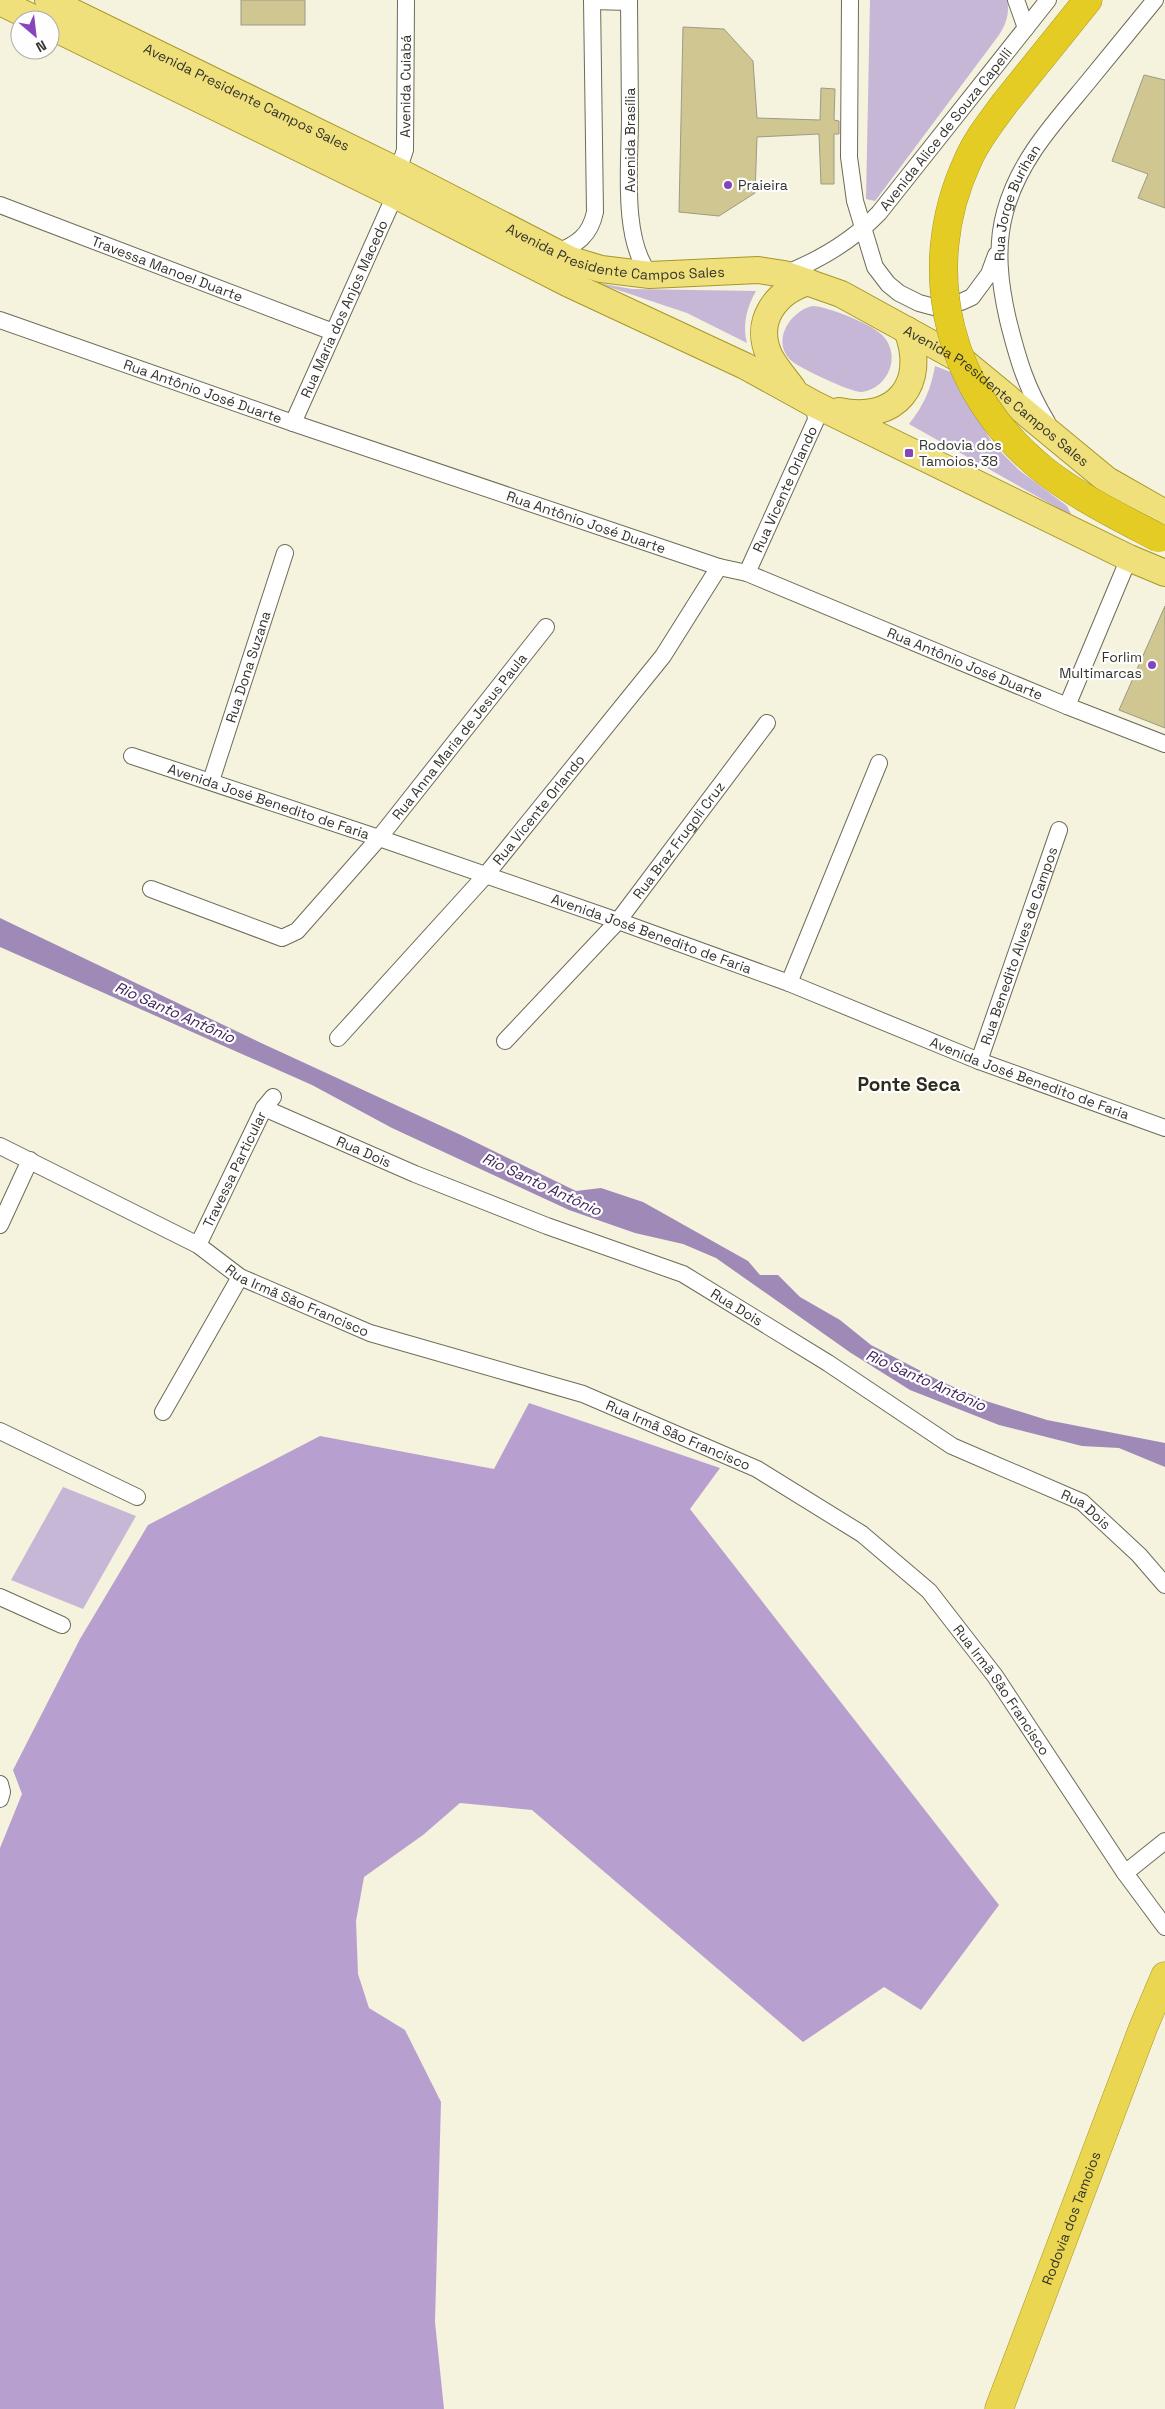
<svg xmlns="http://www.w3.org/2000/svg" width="1165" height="2409" font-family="'Space Grotesk',sans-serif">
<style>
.green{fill:#c6b7d7}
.forest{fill:#b7a0cf}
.water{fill:#9f89b7}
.building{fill:#cfc691;stroke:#9d9a86}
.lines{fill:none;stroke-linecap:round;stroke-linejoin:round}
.minor-casing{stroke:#6e6b59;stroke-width:18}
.primary-casing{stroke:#a79727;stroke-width:28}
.trunk-casing{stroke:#a79727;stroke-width:29}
.motorway-casing{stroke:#a79727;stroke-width:29}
.minor{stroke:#fff;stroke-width:16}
.primary{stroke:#efe07c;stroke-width:26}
.trunk{stroke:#ead650;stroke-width:28}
.motorway{stroke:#e5cc25;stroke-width:28}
.motorway-bridge-casing{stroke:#a79727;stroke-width:29;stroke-linecap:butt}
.motorway-bridge{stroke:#e5cc25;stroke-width:28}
.poi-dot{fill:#8646bb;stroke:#fefefe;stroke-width:2}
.labels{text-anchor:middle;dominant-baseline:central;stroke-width:4.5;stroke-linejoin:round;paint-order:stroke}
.street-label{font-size:14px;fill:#35342c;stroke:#fefefe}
.poi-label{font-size:14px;fill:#35342c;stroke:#fefefe;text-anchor:start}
.water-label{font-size:15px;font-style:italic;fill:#3c1d56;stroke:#fefefe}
.district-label{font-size:19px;font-weight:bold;fill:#2e2b1a;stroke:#fefefe}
</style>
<rect width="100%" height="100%" fill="#f5f2dd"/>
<g class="green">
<path d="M870 0H1007C1010 13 1006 24 999 35L875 201 866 199Z"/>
<path d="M597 283 632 289 756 291C747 307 742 325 747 343L687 313Z"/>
<path d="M812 306C827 306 875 325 884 337 901 357 888 388 862 392 852 393 802 369 793 362 770 343 789 312 812 306Z"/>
<path d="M935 366 951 372 993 444 1019 470 1067 506 1072 516 909 424C924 405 931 389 935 366Z"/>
<polygon points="63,1487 136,1516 83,1609 11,1580"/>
</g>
<polygon class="forest" points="529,1403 720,1468 690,1509 999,1905 921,2010 884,1987 803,2042 532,1810 460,1803 423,1835 364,1877 356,1921 358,1974 369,2008 405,2030 441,2102 435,2322 444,2409 0,2409 0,1848 22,1794 13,1770 80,1639 148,1525 320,1436 494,1469"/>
<polygon class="water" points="0,918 259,1042 463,1136 576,1191 601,1188 643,1202 748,1261 760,1275 778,1275 800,1297 840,1320 871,1345 940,1381 986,1401 1047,1420 1165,1443 1165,1467 1119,1448 1082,1446 999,1425 910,1390 851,1353 716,1258 683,1244 635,1233 569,1210 392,1128 312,1085 0,947"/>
<g class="building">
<rect x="241" y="0" width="64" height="25"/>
<polygon points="683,27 724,29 753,61 757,118 820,120 821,88 835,89 834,120 839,121 839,134 834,134 834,184 821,184 819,134 757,137 755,193 719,216 679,212"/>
<polygon points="1144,75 1165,80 1165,208 1138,198 1148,174 1112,161"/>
<polygon points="1165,606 1165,728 1119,710"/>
</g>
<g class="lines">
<defs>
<g id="minor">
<path d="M629 0C629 39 630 79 630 118 630 163 621 239 650 275"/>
<polyline points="850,0 849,157 855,201 875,267 888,284 899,293 919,303 934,307 961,302 972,297 989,274 996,255"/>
<polyline points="1016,0 1026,28"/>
<polyline points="592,1 629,2"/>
<path id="s1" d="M398 171 405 150 406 0"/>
<path id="s2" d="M0 205 333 332"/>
<path d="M556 253C577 244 590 236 595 212L592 0"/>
<path id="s3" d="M784 274C820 260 852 241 879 213L1048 0"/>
<path id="s4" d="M0 320 293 423 719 567 747 573 1067 706 1165 744"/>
<path id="s5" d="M1047 422C1026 387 1018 360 1008 320 1000 285 995 248 1005 212 1018 163 1051 126 1083 88 1107 59 1131 29 1155 0"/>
<path id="s6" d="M293 423 395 195"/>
<path id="s7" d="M747 573 816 420 814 404"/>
<polyline points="1067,706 1129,558"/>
<path id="s8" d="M132 756 379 838 618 921 789 983 979 1061 1165 1128"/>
<path id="s9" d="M211 781 285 553"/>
<path id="s10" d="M151 889 282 938 297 931 379 838 546 627"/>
<polyline points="789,983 879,763"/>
<path id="s11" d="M338 1038 485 876 663 656 719 567"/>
<path id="s12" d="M505 1041 618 921 767 723"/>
<path id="s13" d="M979 1061 1059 830"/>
<path id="s14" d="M264 1108 415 1174 547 1226 683 1274 828 1363 952 1446 1082 1502 1139 1555 1165 1585"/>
<path id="s15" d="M0 1146 198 1245 240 1277 370 1333 583 1394 757 1469 862 1534 929 1591 995 1676 1125 1873 1165 1927"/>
<polyline points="0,1225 30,1160"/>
<path id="s16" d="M198 1245 264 1108 273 1097"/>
<polyline points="163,1412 240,1277"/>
<polyline points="0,1431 137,1497"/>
<polyline points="0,1597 62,1625"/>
<polyline points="0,1784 2,1792 0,1799"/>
<polyline points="1125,1873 1165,1841"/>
</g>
<g id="primary">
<path id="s17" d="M48 0 398 171 571 260 601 269 650 275 758 270 784 274 841 294 963 361 1107 480 1165 513"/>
<polyline points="0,2 37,20"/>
<polyline points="50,26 395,195 567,283 745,366 814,404 1129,558 1165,573"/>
<path d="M793 389C785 378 776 368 770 357 753 322 775 292 808 282"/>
<path d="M839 411C896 423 928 384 907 330"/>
</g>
<g id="trunk">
<path id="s18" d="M999 2409 1143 2028 1165 1976"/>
</g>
<polyline id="motorway" points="1005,103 1088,0"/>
</defs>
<use href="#minor" class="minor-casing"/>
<use href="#primary" class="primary-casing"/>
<use href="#trunk" class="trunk-casing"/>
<use href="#motorway" class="motorway-casing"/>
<use href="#minor" class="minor"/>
<use href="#primary" class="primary"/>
<use href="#trunk" class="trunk"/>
<use href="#motorway" class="motorway"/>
<defs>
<path id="motorway-bridge" d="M1005 103C992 121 977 139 968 160 916 272 949 395 1045 471 1080 498 1121 518 1159 538"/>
</defs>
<use href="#motorway-bridge" class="motorway-bridge-casing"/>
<use href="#motorway-bridge" class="motorway-bridge"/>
</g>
<g class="poi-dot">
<circle cx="728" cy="185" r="5"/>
<rect x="904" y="448" width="10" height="10" rx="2.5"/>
<circle cx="1152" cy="665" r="5"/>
</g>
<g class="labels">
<g class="street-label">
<text stroke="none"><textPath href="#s1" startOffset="86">Avenida Cuiabá</textPath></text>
<text stroke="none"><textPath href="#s17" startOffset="221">Avenida Presidente Campos Sales</textPath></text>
<text stroke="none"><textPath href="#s3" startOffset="221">Avenida Alice de Souza Capelli</textPath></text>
<text transform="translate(630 140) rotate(-90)">Avenida Brasília</text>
<text stroke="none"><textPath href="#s5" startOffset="231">Rua Jorge Burihan</textPath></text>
<text stroke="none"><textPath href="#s17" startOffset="626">Avenida Presidente Campos Sales</textPath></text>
<text stroke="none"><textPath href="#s2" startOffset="179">Travessa Manoel Duarte</textPath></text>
<text stroke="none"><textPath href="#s6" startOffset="125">Rua Maria dos Anjos Macedo</textPath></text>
<text stroke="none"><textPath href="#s4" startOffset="215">Rua Antônio José Duarte</textPath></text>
<text stroke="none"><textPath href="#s17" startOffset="1046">Avenida Presidente Campos Sales</textPath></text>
<text stroke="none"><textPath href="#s7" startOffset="92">Rua Vicente Orlando</textPath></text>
<text stroke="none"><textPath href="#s4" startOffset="620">Rua Antônio José Duarte</textPath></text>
<text stroke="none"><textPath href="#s4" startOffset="1025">Rua Antônio José Duarte</textPath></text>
<text stroke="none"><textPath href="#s9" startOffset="120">Rua Dona Suzana</textPath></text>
<text stroke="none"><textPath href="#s10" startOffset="410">Rua Anna Maria de Jesus Paula</textPath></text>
<text stroke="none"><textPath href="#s8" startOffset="144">Avenida José Benedito de Faria</textPath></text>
<text stroke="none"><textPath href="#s11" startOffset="304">Rua Vicente Orlando</textPath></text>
<text stroke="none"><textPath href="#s12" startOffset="266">Rua Braz Frugoli Cruz</textPath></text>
<text stroke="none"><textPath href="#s8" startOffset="549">Avenida José Benedito de Faria</textPath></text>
<text stroke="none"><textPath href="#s13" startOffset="122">Rua Benedito Alves de Campos</textPath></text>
<text stroke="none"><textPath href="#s8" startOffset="954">Avenida José Benedito de Faria</textPath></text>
<text stroke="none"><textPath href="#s14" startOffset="109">Rua Dois</textPath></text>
<text stroke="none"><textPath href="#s16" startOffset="84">Travessa Particular</textPath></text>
<text stroke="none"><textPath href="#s15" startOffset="336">Rua Irmã São Francisco</textPath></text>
<text stroke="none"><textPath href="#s14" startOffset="514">Rua Dois</textPath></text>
<text stroke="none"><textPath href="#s15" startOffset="741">Rua Irmã São Francisco</textPath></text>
<text stroke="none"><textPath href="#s14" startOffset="919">Rua Dois</textPath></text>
<text stroke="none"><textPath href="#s15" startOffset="1161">Rua Irmã São Francisco</textPath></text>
<text stroke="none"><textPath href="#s18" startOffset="204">Rodovia dos Tamoios</textPath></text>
</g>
<g class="poi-label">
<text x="738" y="185">Praieira</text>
<text x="919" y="445">Rodovia dos<tspan x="919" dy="16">Tamoios, 38</tspan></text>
<text x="1142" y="657" text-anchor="end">Forlim<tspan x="1142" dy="16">Multimarcas</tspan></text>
</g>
<g class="water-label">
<text transform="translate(175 1012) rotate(24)">Rio Santo Antônio</text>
<text transform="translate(542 1184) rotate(25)">Rio Santo Antônio</text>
<text transform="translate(926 1380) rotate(24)">Rio Santo Antônio</text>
</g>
<g class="district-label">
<text x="909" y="1084">Ponte Seca</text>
</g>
</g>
<g transform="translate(35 35) rotate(152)"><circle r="24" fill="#fefefe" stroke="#aeadaa"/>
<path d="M0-4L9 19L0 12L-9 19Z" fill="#8646bb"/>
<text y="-8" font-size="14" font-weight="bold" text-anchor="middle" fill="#35342c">N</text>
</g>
</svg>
